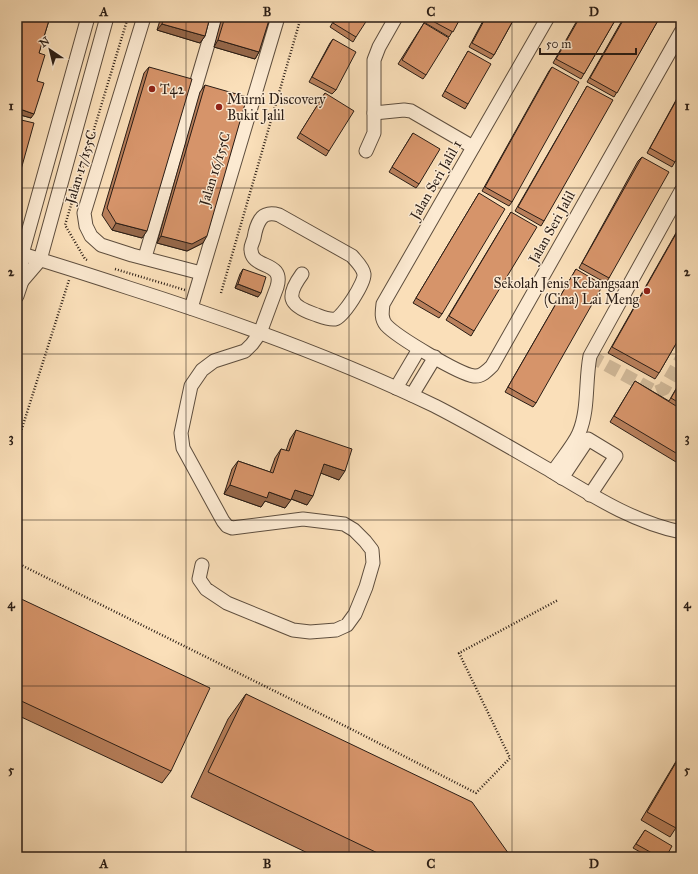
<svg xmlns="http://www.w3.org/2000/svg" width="698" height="874" font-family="'IM FELL Great Primer',serif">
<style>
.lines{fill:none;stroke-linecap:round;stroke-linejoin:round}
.minor-tunnel{stroke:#d0b898;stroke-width:13;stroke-dasharray:13 6;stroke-linecap:butt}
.minor-casing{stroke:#5e4e3e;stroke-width:15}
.path{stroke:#2a1d15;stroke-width:2.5;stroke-dasharray:1 2;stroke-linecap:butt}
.minor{stroke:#fcead2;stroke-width:13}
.wall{fill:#b87f5b;stroke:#2a1d15}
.shaded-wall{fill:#96684a;stroke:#2a1d15}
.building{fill:#d6946a;stroke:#2a1d15}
.grid{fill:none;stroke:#2a1d15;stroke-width:1;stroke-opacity:0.55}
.poi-dot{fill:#8f2418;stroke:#fcead2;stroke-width:1.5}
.labels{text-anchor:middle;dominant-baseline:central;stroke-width:3;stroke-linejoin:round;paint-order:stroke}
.poi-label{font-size:14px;fill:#2a1d15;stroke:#fcead2;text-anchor:start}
.street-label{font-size:14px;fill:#2a1d15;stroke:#fcead2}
.neatline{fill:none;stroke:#2a1d15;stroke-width:1.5}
.grid-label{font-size:13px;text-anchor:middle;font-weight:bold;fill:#2a1d15}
</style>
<rect width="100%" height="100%" fill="#fadfb9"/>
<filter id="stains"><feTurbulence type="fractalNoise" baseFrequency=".005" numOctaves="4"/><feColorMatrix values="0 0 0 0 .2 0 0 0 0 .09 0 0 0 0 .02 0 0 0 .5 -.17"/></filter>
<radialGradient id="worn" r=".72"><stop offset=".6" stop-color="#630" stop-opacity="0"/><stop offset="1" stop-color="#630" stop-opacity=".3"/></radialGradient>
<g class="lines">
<polyline class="minor-tunnel" points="590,356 656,392 664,389 681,359"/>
<defs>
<g id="minor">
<polyline points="144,17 84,213 86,226 91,236 101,245 132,255 201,273"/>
<path d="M548 17 383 304C382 312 381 319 386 325 397 337 459 374 474 376 481 377 487 371 492 366L681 32"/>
<polyline points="374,113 404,110 411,111 473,147"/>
<polyline points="366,151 374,133 374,60 379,47 396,17"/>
<path d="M22 254C58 265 93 276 129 288 233 321 336 358 435 406 474 426 513 449 551 471 593 496 633 522 681 532"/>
<polyline points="145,257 216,17"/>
<polyline points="22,281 40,260 107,17"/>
<polyline points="17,296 22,281 22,254 88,17"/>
<polyline points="191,308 278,17"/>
<polyline points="396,388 419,349"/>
<polyline points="412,395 435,357"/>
<path d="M553 472C560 461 574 445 579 433 589 409 585 382 590 356L681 191"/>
<polyline points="562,478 588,439 616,456 590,495"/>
<path d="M202 565 199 579 206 589 227 603 293 630 310 632 336 630 347 625 355 614 366 587 373 563 372 550 365 541 354 530 344 524 303 519 232 528 227 526 223 521 183 448 181 433 191 386 202 370 214 361 245 351 252 344 260 333 277 287C285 260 252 270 251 250 250 247 253 242 254 238 255 232 256 226 260 220 264 213 272 213 279 215L352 256C356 261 363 267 364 274 365 283 343 317 335 319 328 320 320 316 314 314 288 305 286 296 302 274"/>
</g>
</defs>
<use href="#minor" class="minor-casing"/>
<g class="path">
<polyline points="87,260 85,259 65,225 128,17"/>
<polyline points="115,269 185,290"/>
<polyline points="221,293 301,17"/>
<polyline points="17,444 69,280"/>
<polyline points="17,563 353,730 476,793 510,758 459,653 558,600"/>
</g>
<use href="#minor" class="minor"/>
</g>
<g class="wall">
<polygon points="18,17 50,17 39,53 37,81 31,118 17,114 17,19"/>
<polygon points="161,17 210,17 205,36 200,43 157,30"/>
<polygon points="222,17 270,17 259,52 255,59 214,47"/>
<polygon points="336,17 356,37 353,42 330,27"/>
<polygon points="425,17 461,17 449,37 422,21"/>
<polygon points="485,17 515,17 494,55 491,59 469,47"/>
<polygon points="579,17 617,17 581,79 553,63"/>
<polygon points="624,17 660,17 614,97 587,82"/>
<polygon points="424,23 426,75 423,79 398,64"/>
<polygon points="333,39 336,90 332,94 309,82 330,43"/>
<polygon points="468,51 468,104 465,109 442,96"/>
<polygon points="149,67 142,238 112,230 102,215 144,73"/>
<polygon points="552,67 512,202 509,206 482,191 549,71"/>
<polygon points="205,85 203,243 187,251 157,243 200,92"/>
<polygon points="587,86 544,221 541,226 515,211"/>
<polygon points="681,91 681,151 672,167 647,153"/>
<polygon points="325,93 329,151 326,156 297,138"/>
<polygon points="413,133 419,184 416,188 389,172"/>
<polygon points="642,157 609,278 606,283 579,268 638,161"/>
<polygon points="479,193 442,314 439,318 413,303"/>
<polygon points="511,212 474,331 471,336 446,320"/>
<polygon points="681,224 681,335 659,373 655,379 608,353"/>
<polygon points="243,269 258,297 235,288 240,274"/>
<polygon points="576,269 536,403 533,407 505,392"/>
<polygon points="681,380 681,465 610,422 635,381 669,401"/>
<polygon points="296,430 339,480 321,473 307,505 291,499 285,508 265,501 261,507 224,494 232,469 238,461 270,472 275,458 281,449 286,451 290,439"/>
<polygon points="17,597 171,771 162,783 17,715"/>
<polygon points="246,694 511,857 316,857 191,797 228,719"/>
<polygon points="681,753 681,820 670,837 641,820"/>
<polygon points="645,830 666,857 649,857 633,848"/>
</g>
<g class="shaded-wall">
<polygon points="162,24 205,36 200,43 157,30"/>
<polygon points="218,40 259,52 255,59 214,47"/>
<polygon points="17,108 34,114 31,118 17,114"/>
<polygon points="116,223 147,231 142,238 112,230"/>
<polygon points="161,236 207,236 203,243 187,251 157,243"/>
<polygon points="238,284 261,293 258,297 235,288"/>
<polygon points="324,464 345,471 339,480 318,472"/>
<polygon points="230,485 269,492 291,500 285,508 265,501 261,507 224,494"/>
<polygon points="295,490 313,496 307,505 289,498"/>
</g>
<g class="building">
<polygon points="19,17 50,17 39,53 45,55 37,81 44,83 34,114 17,108 17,25"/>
<polygon points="164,17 210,17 205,36 162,24"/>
<polygon points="225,17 270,17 259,52 218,40"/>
<polygon points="336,17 369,17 356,37 333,23"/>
<polygon points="425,17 461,17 453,32"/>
<polygon points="486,17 515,17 494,55 472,43"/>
<polygon points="580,17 617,17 584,74 556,59"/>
<polygon points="625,17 660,17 617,93 590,78"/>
<polygon points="424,23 449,38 426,75 402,60"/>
<polygon points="333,39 356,52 336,90 312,77"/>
<polygon points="468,51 491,64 468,104 445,91"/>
<polygon points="149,67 192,79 147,231 116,223 107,208"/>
<polygon points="552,67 579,82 512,202 485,187"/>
<polygon points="205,85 247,97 207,236 192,244 161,236"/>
<polygon points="587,86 613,100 544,221 518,207"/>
<polygon points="681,92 681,151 675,162 650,148"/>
<polygon points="325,93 354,111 329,151 300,133"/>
<polygon points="17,119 34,123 17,184"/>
<polygon points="413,133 440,149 419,184 392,167"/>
<polygon points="642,157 669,172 609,278 582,263"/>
<polygon points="479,193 505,209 442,314 416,298"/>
<polygon points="511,212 537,227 474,331 449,316"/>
<polygon points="681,225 681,335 659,373 612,347"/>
<polygon points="243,269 266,277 261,293 238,284"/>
<polygon points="576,269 603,285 536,403 508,387"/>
<polygon points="635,381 681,409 681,456 614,416"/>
<polygon points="681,381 681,404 671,398"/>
<polygon points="296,430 352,449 345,471 324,464 313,496 295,490 291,500 269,492 267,498 230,485 238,461 273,473 281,449 289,451"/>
<polygon points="17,597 210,688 171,771 17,699"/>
<polygon points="246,694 472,802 511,857 386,857 208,772"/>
<polygon points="681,754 681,820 676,828 647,812"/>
<polygon points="645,830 672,846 666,857 659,857 636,844"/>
</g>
<path class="grid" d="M186 17V857M349 17V857M512 17V857M17 188H681M17 354H681M17 520H681M17 686H681"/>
<g class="poi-dot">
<circle cx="152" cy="89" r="4"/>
<circle cx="219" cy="107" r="4"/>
<circle cx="647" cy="291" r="4"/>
</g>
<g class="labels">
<g class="poi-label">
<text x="160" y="89">T42</text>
<text x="227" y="99">Murni Discovery<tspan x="227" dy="16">Bukit Jalil</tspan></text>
<text x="639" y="283" text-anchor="end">Sekolah Jenis Kebangsaan<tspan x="639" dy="16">(Cina) Lai Meng</tspan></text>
</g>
<g class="street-label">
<text transform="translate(81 167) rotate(-73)">Jalan 17/155C</text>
<text transform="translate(215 169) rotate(-73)">Jalan 16/155C</text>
<text transform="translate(436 180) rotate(-60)">Jalan Seri Jalil 1</text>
<text transform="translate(552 227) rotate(-61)">Jalan Seri Jalil</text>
</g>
</g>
<rect width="698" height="874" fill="none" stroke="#fadfb9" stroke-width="44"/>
<g transform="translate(50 50) rotate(325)" stroke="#fcead2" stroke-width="3" paint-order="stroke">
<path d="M0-3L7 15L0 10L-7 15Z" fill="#2a1d15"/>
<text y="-6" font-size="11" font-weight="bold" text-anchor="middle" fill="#2a1d15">N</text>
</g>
<path d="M540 48v6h96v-6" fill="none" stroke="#2a1d15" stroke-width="2"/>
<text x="546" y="48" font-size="12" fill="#2a1d15" stroke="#fcead2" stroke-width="3" paint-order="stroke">50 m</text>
<rect x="22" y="22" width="654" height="830" class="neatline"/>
<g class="grid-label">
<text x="104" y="16">A</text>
<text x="267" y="16">B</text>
<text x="431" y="16">C</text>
<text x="594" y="16">D</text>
<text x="11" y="110">1</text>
<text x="687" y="110">1</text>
<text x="11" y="276">2</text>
<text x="687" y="276">2</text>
<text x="11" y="442">3</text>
<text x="687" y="442">3</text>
<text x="11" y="608">4</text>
<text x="687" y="608">4</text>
<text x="11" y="774">5</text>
<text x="687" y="774">5</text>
<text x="104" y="868">A</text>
<text x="267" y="868">B</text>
<text x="431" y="868">C</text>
<text x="594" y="868">D</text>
</g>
<rect width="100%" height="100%" filter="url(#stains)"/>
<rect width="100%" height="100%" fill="url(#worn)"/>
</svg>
